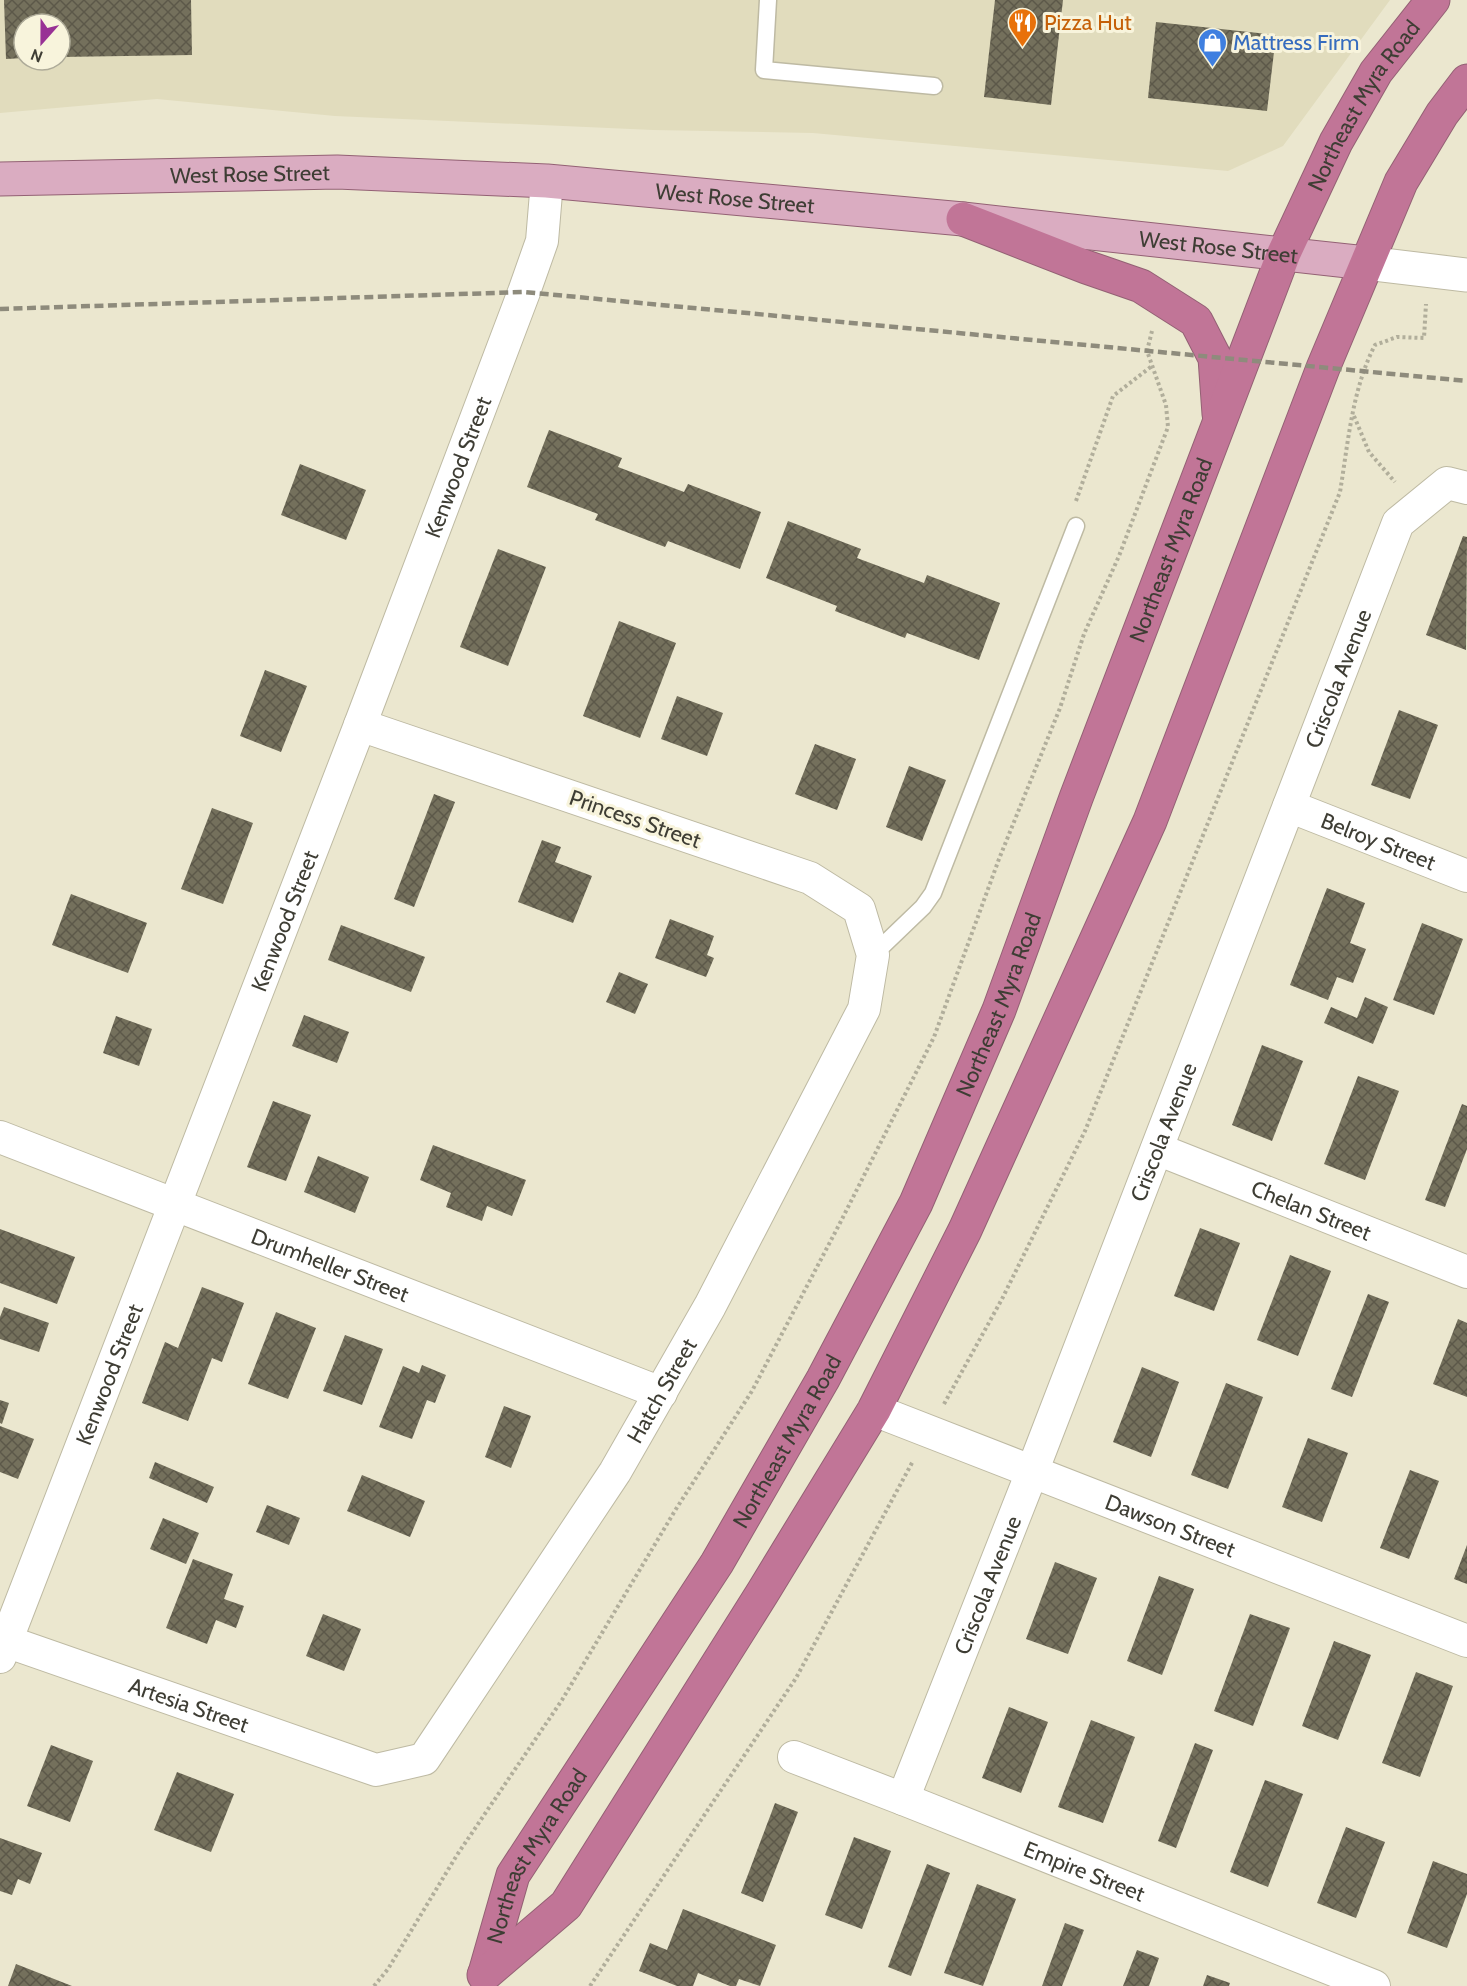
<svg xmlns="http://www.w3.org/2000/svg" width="1467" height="1986" font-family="Cabin,sans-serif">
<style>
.built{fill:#e1dcbd;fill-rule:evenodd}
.building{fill:url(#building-cross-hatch)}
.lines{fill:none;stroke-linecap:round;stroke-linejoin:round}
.lane-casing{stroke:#bebaa3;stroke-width:19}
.street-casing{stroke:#bebaa3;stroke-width:34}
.secondary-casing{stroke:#bebaa3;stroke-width:35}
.primary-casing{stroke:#936174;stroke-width:35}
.highway-casing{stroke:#936174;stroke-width:35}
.path{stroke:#b1ae9b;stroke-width:4;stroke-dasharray:3 3;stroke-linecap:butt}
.lane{stroke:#fff;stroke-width:16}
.street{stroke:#fff;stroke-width:32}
.secondary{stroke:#fff;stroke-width:33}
.primary{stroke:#daacc1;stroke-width:33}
.highway{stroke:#c17597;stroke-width:33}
.rail{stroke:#8e8b7c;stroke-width:4.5;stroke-dasharray:9 4.5;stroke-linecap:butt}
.labels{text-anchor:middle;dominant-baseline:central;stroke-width:6;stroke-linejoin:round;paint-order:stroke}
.food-label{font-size:22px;fill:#c56008;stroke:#f8f4dc;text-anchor:start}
.shop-label{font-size:22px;fill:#366cbe;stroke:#f8f4dc;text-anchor:start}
.street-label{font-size:22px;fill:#3e3d34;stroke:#f8f4dc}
</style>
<defs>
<pattern id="building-cross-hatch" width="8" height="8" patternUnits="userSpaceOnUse" patternTransform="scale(1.5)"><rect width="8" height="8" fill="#74705c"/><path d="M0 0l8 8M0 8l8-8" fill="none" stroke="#5c5849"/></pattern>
</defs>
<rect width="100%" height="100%" fill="#ebe7cf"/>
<path class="built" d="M0 0H1390L1283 146 1228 171 813 133 653 130 335 116 157 99 0 113ZM24 24H60V60H24Z"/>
<g class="building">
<polygon points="4,0 191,0 192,55 60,57 60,24 24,24 24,58 6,59"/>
<polygon points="995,0 1063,0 1051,105 984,97"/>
<polygon points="1156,22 1276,35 1267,111 1148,98"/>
<polygon points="549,430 622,458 618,467 684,492 688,484 761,512 740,569 668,541 665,547 595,520 598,514 527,487"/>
<polygon points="300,464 366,490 346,540 281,515"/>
<polygon points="788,521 861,549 857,558 924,583 927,575 1000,603 979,660 907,633 905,638 835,611 837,606 766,578"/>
<polygon points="1463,536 1467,537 1466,650 1426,635"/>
<polygon points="498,549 546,567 508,666 460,647"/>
<polygon points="619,621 676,643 640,738 583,716"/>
<polygon points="265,670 307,686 281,752 240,736"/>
<polygon points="677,696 723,713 707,756 661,739"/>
<polygon points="1399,710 1438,725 1410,799 1371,785"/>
<polygon points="815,744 856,759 837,810 795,794"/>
<polygon points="909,766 946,780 922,841 886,827"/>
<polygon points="434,794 455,802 414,907 394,899"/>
<polygon points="212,808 253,823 223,904 181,889"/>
<polygon points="542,840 561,847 555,862 592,876 573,923 518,902"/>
<polygon points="1327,888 1365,903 1350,943 1366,949 1353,983 1337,977 1328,1000 1290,985"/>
<polygon points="71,894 147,923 128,973 52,945"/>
<polygon points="670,919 714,936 707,955 714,958 706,977 655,958"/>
<polygon points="1422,923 1463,939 1434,1015 1393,1000"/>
<polygon points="341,925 425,957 411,992 328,960"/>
<polygon points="619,972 648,984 635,1014 606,1002"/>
<polygon points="1365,997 1388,1007 1373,1044 1324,1023 1331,1007 1357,1018"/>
<polygon points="304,1015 349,1032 337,1063 292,1046"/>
<polygon points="116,1016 152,1029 139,1066 103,1053"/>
<polygon points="1262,1045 1303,1061 1272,1141 1232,1125"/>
<polygon points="1358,1076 1399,1091 1365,1180 1324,1164"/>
<polygon points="273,1101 311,1115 286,1181 247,1167"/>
<polygon points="1462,1104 1467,1106 1467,1149 1445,1207 1425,1200"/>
<polygon points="433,1145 526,1180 512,1216 487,1206 482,1221 446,1207 451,1193 420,1180"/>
<polygon points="318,1156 369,1177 355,1213 304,1192"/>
<polygon points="1200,1228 1240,1243 1214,1311 1174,1296"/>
<polygon points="0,1229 75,1257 57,1304 0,1283"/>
<polygon points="1290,1255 1331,1271 1298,1356 1257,1340"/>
<polygon points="202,1287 244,1303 222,1362 212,1358 188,1421 142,1403 165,1342 178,1348"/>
<polygon points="1368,1294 1389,1302 1352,1397 1331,1389"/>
<polygon points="4,1307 49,1323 39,1352 0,1339 0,1317"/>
<polygon points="276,1312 316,1328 288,1399 248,1384"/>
<polygon points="1458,1319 1467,1323 1467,1397 1433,1384"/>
<polygon points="345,1335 383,1349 362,1405 323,1391"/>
<polygon points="422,1365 446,1375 435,1403 427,1400 412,1439 379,1427 403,1366 419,1373"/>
<polygon points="1142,1367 1179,1382 1151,1457 1113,1442"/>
<polygon points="1226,1383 1263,1397 1228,1489 1191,1475"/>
<polygon points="0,1400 9,1403 2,1424 0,1423"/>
<polygon points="504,1406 531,1416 511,1468 485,1457"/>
<polygon points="0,1426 34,1439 18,1479 0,1472"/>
<polygon points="1308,1438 1348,1453 1322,1522 1282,1507"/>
<polygon points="155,1462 214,1487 207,1503 149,1478"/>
<polygon points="1410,1470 1439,1481 1409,1559 1380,1548"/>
<polygon points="362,1475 425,1501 410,1537 347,1511"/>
<polygon points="267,1505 300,1518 289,1545 256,1532"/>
<polygon points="163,1518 199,1533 186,1564 150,1549"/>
<polygon points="1467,1545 1467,1584 1454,1579"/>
<polygon points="193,1559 233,1574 224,1599 244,1606 236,1628 216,1620 207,1644 166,1628"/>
<polygon points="1055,1562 1097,1578 1068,1654 1026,1639"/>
<polygon points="1159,1576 1194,1589 1162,1675 1127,1661"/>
<polygon points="323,1614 361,1629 344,1671 306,1656"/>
<polygon points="1250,1614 1290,1628 1253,1726 1214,1711"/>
<polygon points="1334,1641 1371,1655 1338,1740 1302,1726"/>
<polygon points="1416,1672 1453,1686 1420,1777 1382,1763"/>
<polygon points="1009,1707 1048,1722 1021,1793 982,1778"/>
<polygon points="1091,1720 1135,1737 1103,1823 1058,1807"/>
<polygon points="1195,1743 1213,1750 1176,1848 1158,1841"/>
<polygon points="51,1745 93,1761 70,1822 27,1806"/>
<polygon points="177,1772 234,1794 211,1852 154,1830"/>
<polygon points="1265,1780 1303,1794 1268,1887 1230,1872"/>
<polygon points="775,1803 798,1812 763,1902 741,1893"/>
<polygon points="1346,1827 1385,1842 1356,1918 1317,1903"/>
<polygon points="854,1837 891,1851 862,1929 825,1915"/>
<polygon points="0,1838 42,1853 30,1884 18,1879 12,1895 0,1891"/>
<polygon points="1433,1861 1467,1874 1467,1894 1447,1948 1407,1933"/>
<polygon points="927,1864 950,1873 911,1976 888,1967"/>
<polygon points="977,1884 1016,1899 983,1986 944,1973"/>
<polygon points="683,1909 776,1945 760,1986 739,1979 736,1986 730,1986 698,1973 693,1986 677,1986 639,1971 650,1943 667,1950"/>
<polygon points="1065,1923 1084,1930 1062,1986 1042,1986"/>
<polygon points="1137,1950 1159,1958 1149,1986 1123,1986"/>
<polygon points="16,1964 72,1986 8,1986"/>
<polygon points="1207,1975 1230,1983 1229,1986 1203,1986"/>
</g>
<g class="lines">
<defs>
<g id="lane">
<polyline points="768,0 764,70 934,86"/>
<polyline points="873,955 923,907 933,893 1076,526"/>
</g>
<g id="street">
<path id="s1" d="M1289 806 1467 876"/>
<path id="s2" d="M0 1137 661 1393"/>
<path id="s3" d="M1157 1149 1467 1272"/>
<path id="s4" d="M874 1410 1467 1641"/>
<path id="s5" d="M0 1639 376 1770 424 1759 615 1472 710 1306 864 1009 873 955 859 909 810 878 360 725"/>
<path id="s6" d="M0 1657 360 725 524 292 542 241 547 181"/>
<path id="s7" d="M794 1757 903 1799 1374 1986"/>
<path id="s8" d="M903 1799 1032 1472 1398 523 1447 483 1467 488"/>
</g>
<polyline id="secondary" points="1366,263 1467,275"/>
<g id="primary">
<path id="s9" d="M0 179 337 172 547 181 963 219 1366 263"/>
</g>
<g id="highway">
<polyline points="963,219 1086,267 1141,286 1196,321 1215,358 1219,414"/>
<path id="s10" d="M485 1973 513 1875 717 1563 823 1379 916 1203 999 1010 1076 798 1284 253 1336 142 1376 72 1433 0"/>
<polyline points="484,1975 566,1905 763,1592 874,1410 965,1230 1150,821 1323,368 1401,182 1442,114 1467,81"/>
</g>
</defs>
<use href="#lane" class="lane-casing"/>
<use href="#street" class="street-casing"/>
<use href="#secondary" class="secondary-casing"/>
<use href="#primary" class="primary-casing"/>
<use href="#highway" class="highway-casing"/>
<g class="path">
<polyline points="1354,416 1369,452 1395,482"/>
<polyline points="1076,501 1113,396 1152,366"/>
<path d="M944 1404 1002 1299 1085 1131 1340 492C1348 444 1352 389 1375 345L1397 337 1424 338 1426 304"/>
<polyline points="374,1986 388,1969 457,1855 562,1700 676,1509 752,1391 840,1223 934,1037 999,859 1060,708 1084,634 1119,556 1168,427 1166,405 1147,351 1152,331"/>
<polyline points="590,1986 796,1678 913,1461"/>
</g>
<use href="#lane" class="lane"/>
<use href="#street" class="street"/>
<use href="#secondary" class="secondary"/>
<use href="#primary" class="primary"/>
<use href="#highway" class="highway"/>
<polyline class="rail" points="0,309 524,292 1467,381"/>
</g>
<defs>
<symbol id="restaurant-pin" viewBox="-11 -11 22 30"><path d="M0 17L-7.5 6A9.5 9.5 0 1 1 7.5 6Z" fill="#e8710a" stroke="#f8f4dc"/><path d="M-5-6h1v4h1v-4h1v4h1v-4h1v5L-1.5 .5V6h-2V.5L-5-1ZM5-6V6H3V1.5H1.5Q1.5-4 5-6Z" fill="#fff"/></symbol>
<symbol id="shop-pin" viewBox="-11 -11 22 30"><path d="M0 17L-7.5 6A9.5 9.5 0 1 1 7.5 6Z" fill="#3f7fe0" stroke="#f8f4dc"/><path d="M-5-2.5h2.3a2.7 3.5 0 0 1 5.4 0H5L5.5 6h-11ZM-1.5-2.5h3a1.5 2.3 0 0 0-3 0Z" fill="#fff"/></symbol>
</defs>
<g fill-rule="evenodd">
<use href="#restaurant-pin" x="1006" y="6" width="33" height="45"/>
<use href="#shop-pin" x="1196" y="26" width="33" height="45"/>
</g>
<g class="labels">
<g class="food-label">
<text x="1044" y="22">Pizza Hut</text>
</g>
<g class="shop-label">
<text x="1233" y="42">Mattress Firm</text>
</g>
<g class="street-label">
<text stroke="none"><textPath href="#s10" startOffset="2073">Northeast Myra Road</textPath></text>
<text stroke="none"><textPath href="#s9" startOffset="250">West Rose Street</textPath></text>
<text stroke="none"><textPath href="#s9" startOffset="736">West Rose Street</textPath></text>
<text stroke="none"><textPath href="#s9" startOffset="1222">West Rose Street</textPath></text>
<text stroke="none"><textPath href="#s6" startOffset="1275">Kenwood Street</textPath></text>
<text stroke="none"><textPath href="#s10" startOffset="1587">Northeast Myra Road</textPath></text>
<text stroke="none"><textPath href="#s8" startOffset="1202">Criscola Avenue</textPath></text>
<text transform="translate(635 819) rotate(19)">Princess Street</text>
<text stroke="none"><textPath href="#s1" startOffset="96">Belroy Street</textPath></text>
<text stroke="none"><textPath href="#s6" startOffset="789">Kenwood Street</textPath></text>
<text stroke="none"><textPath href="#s10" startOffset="1101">Northeast Myra Road</textPath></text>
<text stroke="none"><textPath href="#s8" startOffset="716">Criscola Avenue</textPath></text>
<text stroke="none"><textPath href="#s3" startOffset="166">Chelan Street</textPath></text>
<text stroke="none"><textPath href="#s2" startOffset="354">Drumheller Street</textPath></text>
<text stroke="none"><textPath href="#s6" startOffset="303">Kenwood Street</textPath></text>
<text stroke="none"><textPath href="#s5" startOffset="886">Hatch Street</textPath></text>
<text stroke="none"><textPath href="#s10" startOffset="615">Northeast Myra Road</textPath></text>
<text stroke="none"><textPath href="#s4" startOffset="318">Dawson Street</textPath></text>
<text stroke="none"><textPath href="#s8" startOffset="230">Criscola Avenue</textPath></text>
<text stroke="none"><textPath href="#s5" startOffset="200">Artesia Street</textPath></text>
<text stroke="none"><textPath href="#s10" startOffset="129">Northeast Myra Road</textPath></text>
<text stroke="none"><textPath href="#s7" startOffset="312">Empire Street</textPath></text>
</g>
</g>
<g transform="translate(42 42) rotate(201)"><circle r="28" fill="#f8f4dc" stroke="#aeab99" stroke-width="1.5"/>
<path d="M0-4.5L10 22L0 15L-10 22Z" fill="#983195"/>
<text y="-9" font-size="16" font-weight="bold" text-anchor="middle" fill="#3e3d34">N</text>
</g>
</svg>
